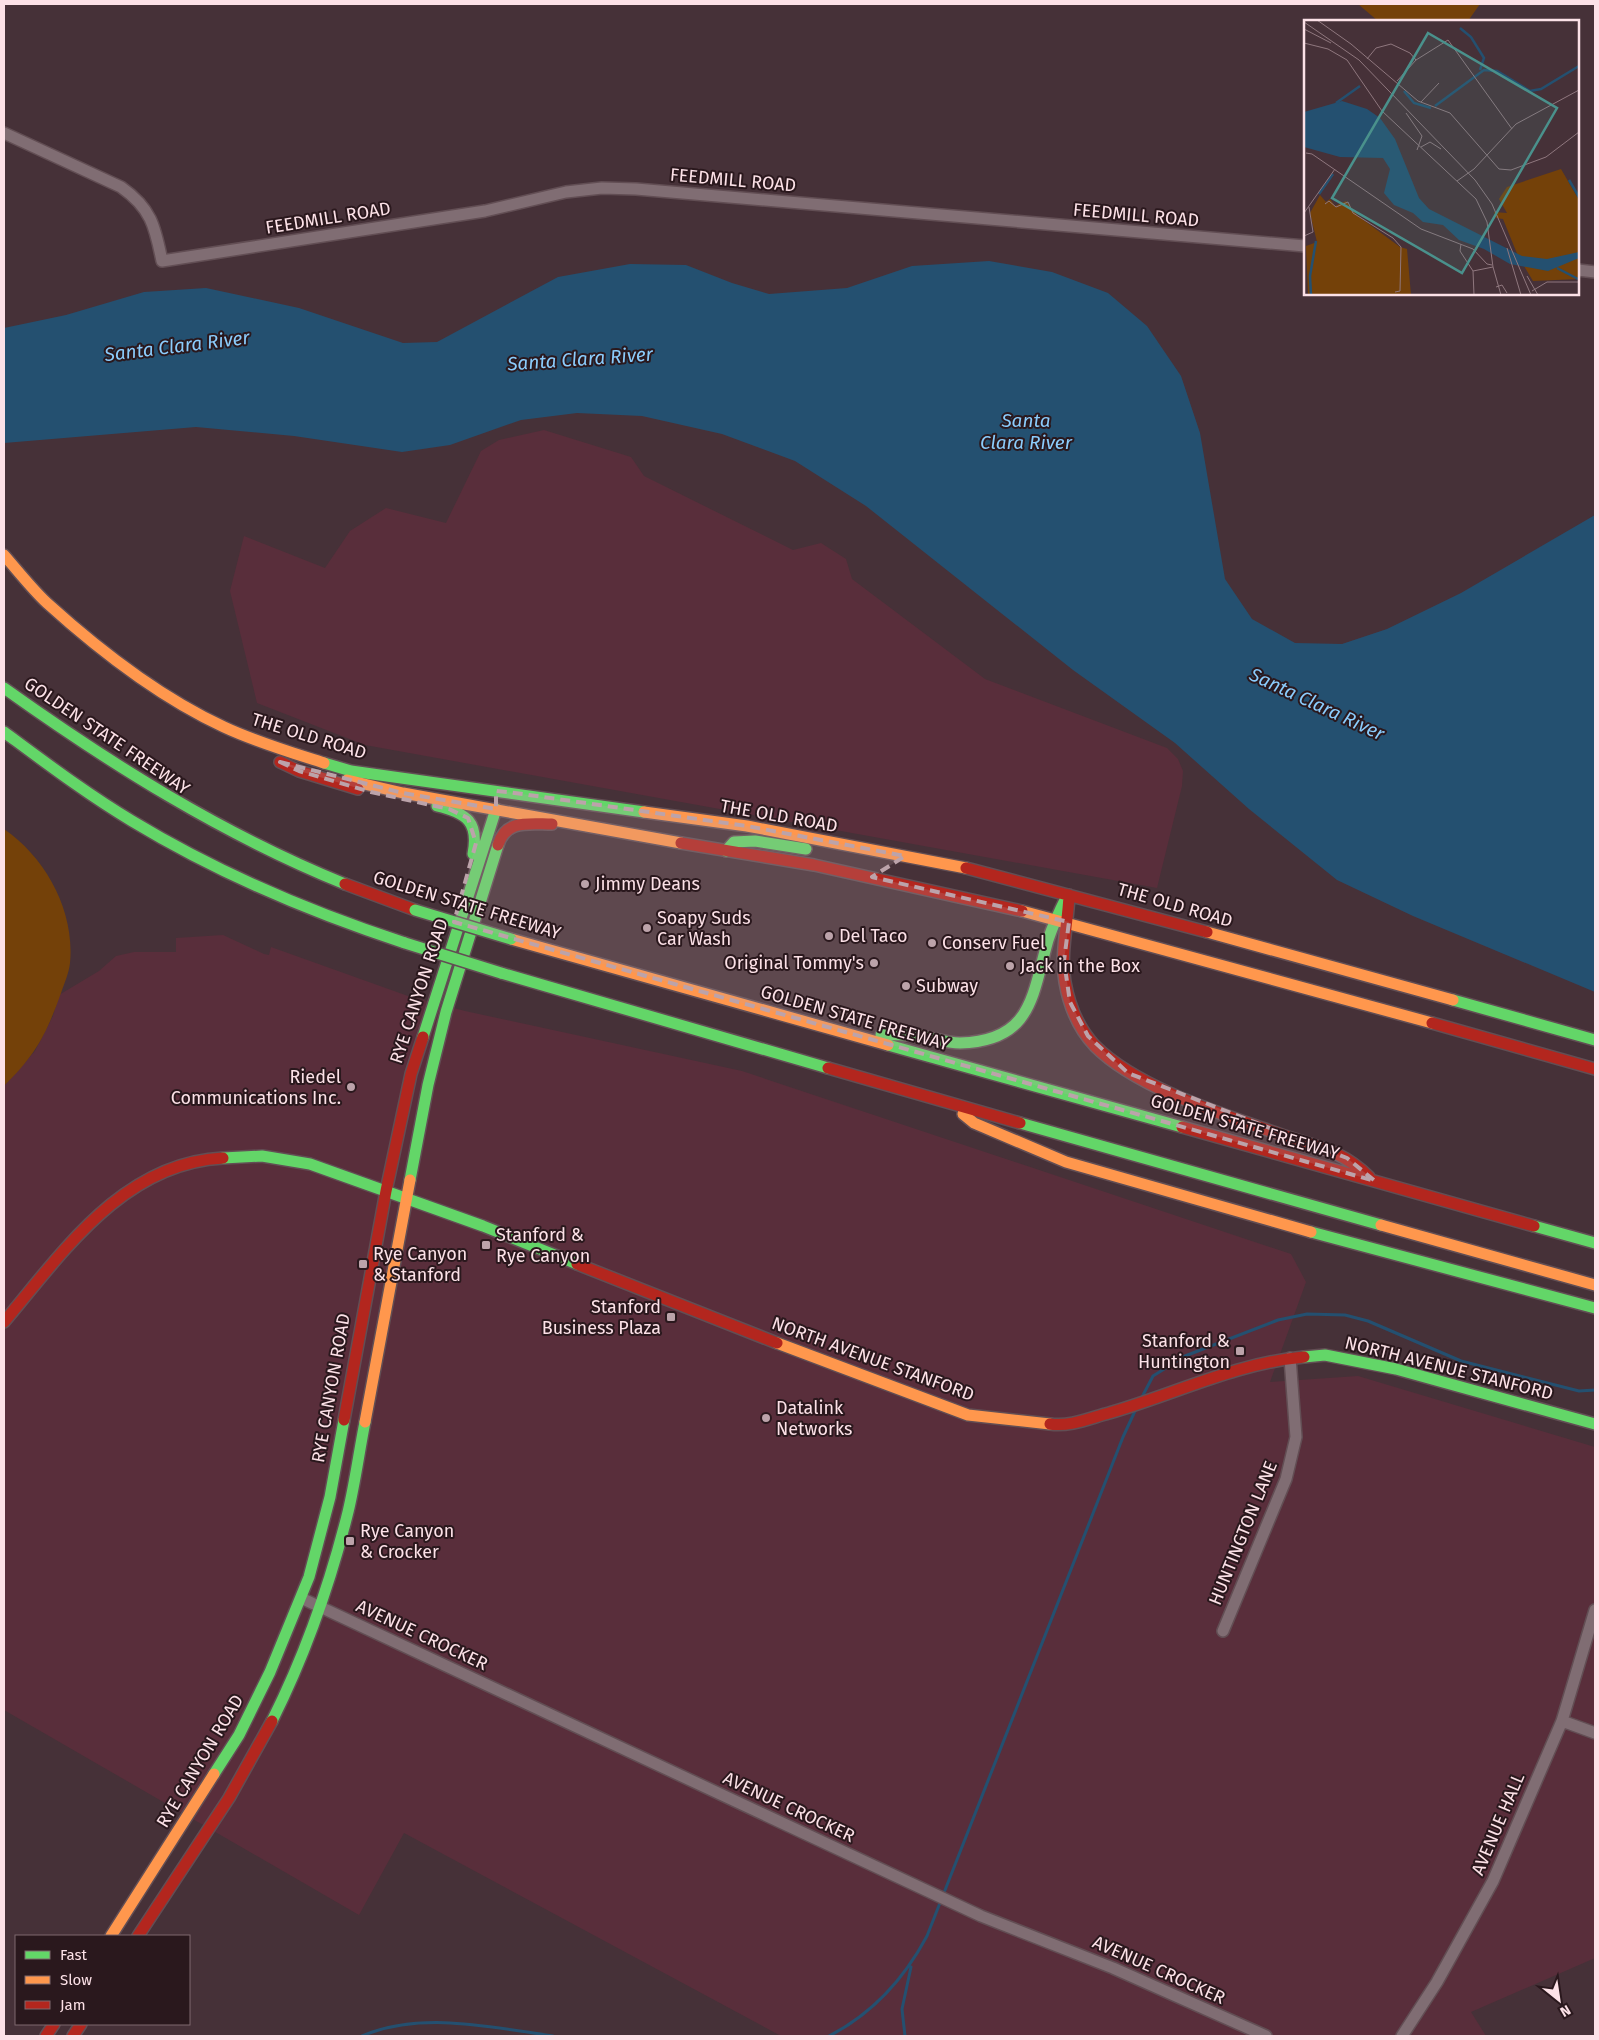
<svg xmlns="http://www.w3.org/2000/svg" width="1599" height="2040" font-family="'Fira Sans',sans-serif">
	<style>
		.built { fill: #592e3b }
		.green { fill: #744109 }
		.water { fill: #245070 }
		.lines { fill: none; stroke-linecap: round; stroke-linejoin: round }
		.stream { stroke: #245070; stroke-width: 3 }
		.street-casing { stroke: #624e54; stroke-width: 14 }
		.fast-casing { stroke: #624e54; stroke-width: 14 }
		.slow-casing { stroke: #624e54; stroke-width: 14 }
		.jam-casing { stroke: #624e54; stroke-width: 14 }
		.street { stroke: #806d73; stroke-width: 11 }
		.fast { stroke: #63d668; stroke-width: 11 }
		.slow { stroke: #ff974d; stroke-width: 11 }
		.jam { stroke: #b3261e; stroke-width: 11 }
		.fast-bridge-casing { stroke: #624e54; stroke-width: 14; stroke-linecap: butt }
		.fast-bridge { stroke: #63d668; stroke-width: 11 }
		.marked { fill: #bca3aa; fill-opacity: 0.2; stroke: #bca3aa; stroke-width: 4; stroke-dasharray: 10 6; stroke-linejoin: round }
		.poi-dot { fill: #bca3aa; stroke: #2a181d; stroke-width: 2 }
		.labels { text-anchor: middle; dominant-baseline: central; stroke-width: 4; stroke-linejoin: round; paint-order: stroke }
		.street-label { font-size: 18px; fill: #fce1e7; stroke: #2a181d }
		.poi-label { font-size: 18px; fill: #fce1e7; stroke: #2a181d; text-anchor: start }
		.water-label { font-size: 19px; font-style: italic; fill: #8bccfc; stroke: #2a181d }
		.inset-river { fill: none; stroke: #245070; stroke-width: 2.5 }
		.inset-road { fill: none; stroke: #8f777e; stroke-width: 1 }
		.view { fill: #4a918c; fill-opacity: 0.15; stroke: #4a918c; stroke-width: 2.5 }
		.inset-edge { fill: none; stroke: #fce1e7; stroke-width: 2.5 }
	</style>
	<rect width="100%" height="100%" fill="#463138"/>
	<path class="built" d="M544,430L631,457L644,476L793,550L821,543L846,559L852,579L985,679L1167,748L1178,759L1183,771L1182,786L1157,888L365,745L257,703L230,591L244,536L325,568L350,531L386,508L446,523L481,451L499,440Z
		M223,935L264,954L269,955L271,947L408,996L465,1011L742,1071L1291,1254L1306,1282L1270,1382L1358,1376L1595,1447V1958L1471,2012L1486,2036H781L404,1833L359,1915L4,1710V1086L35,1051L53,1016L59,995L99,971L116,956L134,952H176V938Z"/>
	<path class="green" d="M1358,4H1480L1468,21H1378Z
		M4,829C46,858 75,911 70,963C69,973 64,984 61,993C46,1035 36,1054 4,1086Z"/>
	<path class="water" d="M989,261L1052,272L1108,293L1147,326L1181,376L1200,433L1225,579L1252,619L1295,643L1342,644L1387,629L1461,593L1595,515V992L1413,916L1337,880L1249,809L1175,743L1073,670L866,506L795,461L722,434L642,416L577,413L521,420L450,445L402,452L294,436L196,427L4,443V328L66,315L144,292L206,288L299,308L403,343L437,342L558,277L630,264L686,265L732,283L769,294L847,288L912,266Z"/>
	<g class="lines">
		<path class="stream" d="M1142,1397L1153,1376L1185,1356L1278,1320L1307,1314L1345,1315L1368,1321L1461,1361L1579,1391L1595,1390
			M362,2036C421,2011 491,2027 553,2036
			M829,2036C872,2014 904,1979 927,1936L1123,1437L1135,1411
			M905,2036L902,2009L911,1967"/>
		<defs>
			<path id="street" d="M4,133L121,187C151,208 155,226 162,261L485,211L566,192L602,188L636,189L1305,246
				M1578,270L1595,272
				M301,1598L981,1916L1113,1968L1266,2036
				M1223,1631L1286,1479L1296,1437L1290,1358
				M1562,1721L1595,1733
				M1402,2036L1437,1982L1493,1881L1562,1721L1595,1610"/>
			<path id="fast" d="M4,688C112,765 222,834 345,884
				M4,732C46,763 87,794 132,821C218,873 310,912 405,943
				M324,763L351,771L644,812
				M437,806C467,813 479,822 473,854
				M726,851L734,842L755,841L806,849
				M501,973L828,1068
				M1453,1000L1595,1040
				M881,1035C894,1035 906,1034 919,1036C933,1038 946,1043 960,1043C1032,1041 1032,996 1048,940C1053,925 1059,912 1066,898
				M423,1037L496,809
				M888,1045L1182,1127
				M1020,1123L1381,1225
				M223,1158L262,1156L310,1164L483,1226L577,1264
				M410,1180L428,1085L446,1012L498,845
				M1534,1226L1595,1243
				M1311,1232L1595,1308
				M1304,1357L1325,1355L1396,1369L1595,1424
				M272,1721C305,1655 330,1584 348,1512C355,1483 359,1452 365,1422
				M214,1774L239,1735L270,1672L309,1577L330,1497L344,1420"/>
			<path id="slow" d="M4,555C18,571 32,589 47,603C100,651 159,697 224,727C256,742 290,752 324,763
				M347,780L403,793L681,843
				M644,812L747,826L966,868
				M1022,911L1432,1023
				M1207,932L1453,1000
				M511,939L888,1045
				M963,1114L974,1123L1066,1162L1311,1232
				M1381,1225L1595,1285
				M777,1343L968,1415L1050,1424
				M365,1422L410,1180
				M111,1936L214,1774"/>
			<path id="jam" d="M280,762L299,771L358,789
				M681,843L814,865L1022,911
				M498,845C506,819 529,824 552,824
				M966,868L1207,932
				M345,884L415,910
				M1069,895C1068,923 1060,954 1065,982C1069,1005 1079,1029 1095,1046C1138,1089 1225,1115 1282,1135C1317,1147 1342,1150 1369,1177
				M1432,1023L1595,1069
				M828,1068L1020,1123
				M1182,1127L1534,1226
				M577,1264L777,1343
				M4,1322C63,1252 123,1163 223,1158
				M344,1420L386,1191L411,1074L423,1037
				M1050,1424C1070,1427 1090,1418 1109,1413C1175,1394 1236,1363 1304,1357
				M138,1936L229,1798L272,1721
				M46,2036L54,2024
				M73,2036L81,2024"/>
		</defs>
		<use href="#street" class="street-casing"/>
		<use href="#fast" class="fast-casing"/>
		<use href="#slow" class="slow-casing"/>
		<use href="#jam" class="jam-casing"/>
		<use href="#street" class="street"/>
		<use href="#fast" class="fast"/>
		<use href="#slow" class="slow"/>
		<use href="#jam" class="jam"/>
		<defs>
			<path id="fast-bridge" d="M415,910L511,939
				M405,943L501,973"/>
		</defs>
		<use href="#fast-bridge" class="fast-bridge-casing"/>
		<use href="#fast-bridge" class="fast-bridge"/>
	</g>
	<path class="marked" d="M280,762L403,793L496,809V791L508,792L747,826L905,856L872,877L1069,922L1064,961L1070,1002L1088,1036L1128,1073L1347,1158L1375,1181L454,922L476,843L468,818L449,809L371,792L299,771Z"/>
	<g class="poi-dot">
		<circle cx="585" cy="884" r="5"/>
		<circle cx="647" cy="928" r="5"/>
		<circle cx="829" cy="936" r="5"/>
		<circle cx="932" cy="943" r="5"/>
		<circle cx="874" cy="963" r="5"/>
		<circle cx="1010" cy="966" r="5"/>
		<circle cx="906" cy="986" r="5"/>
		<circle cx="351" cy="1087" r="5"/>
		<rect x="481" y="1240" width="10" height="10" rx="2.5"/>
		<rect x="358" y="1259" width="10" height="10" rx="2.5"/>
		<rect x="666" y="1312" width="10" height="10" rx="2.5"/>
		<rect x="1235" y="1346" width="10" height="10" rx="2.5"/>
		<circle cx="766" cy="1418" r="5"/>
		<rect x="345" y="1536" width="10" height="10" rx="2.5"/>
	</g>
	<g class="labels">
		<g class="street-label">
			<text transform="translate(733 180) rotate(5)">FEEDMILL ROAD</text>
			<text transform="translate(1136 215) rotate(5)">FEEDMILL ROAD</text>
			<text transform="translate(328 218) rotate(-9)">FEEDMILL ROAD</text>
			<text transform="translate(107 736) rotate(34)">GOLDEN STATE FREEWAY</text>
			<text transform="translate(309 736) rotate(17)">THE OLD ROAD</text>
			<text transform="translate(779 816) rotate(10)">THE OLD ROAD</text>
			<text transform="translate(467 905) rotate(17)">GOLDEN STATE FREEWAY</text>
			<text transform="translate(1175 905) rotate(16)">THE OLD ROAD</text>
			<text transform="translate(419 991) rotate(-72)">RYE CANYON ROAD</text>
			<text transform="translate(855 1018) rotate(16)">GOLDEN STATE FREEWAY</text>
			<text transform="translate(1245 1127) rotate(16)">GOLDEN STATE FREEWAY</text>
			<text transform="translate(873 1359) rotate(20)">NORTH AVENUE STANFORD</text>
			<text transform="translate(1449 1368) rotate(14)">NORTH AVENUE STANFORD</text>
			<text transform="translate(331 1388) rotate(-80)">RYE CANYON ROAD</text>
			<text transform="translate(1243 1533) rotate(-68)">HUNTINGTON LANE</text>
			<text transform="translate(422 1635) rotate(25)">AVENUE CROCKER</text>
			<text transform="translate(200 1761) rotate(-59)">RYE CANYON ROAD</text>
			<text transform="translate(789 1807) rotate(25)">AVENUE CROCKER</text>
			<text transform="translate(1498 1824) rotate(-67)">AVENUE HALL</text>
			<text transform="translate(1159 1970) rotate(24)">AVENUE CROCKER</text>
		</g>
		<g class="poi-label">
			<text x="595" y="884">Jimmy Deans</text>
			<text x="657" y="918">Soapy Suds<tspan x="657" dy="21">Car Wash</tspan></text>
			<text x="839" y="936">Del Taco</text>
			<text x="942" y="943">Conserv Fuel</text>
			<text x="864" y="963" text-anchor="end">Original Tommy's</text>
			<text x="1020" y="966">Jack in the Box</text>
			<text x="916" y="986">Subway</text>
			<text x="341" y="1077" text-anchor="end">Riedel<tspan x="341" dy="21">Communications Inc.</tspan></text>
			<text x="496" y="1235">Stanford &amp;<tspan x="496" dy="21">Rye Canyon</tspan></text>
			<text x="373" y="1254">Rye Canyon<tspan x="373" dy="21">&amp; Stanford</tspan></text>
			<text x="661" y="1307" text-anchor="end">Stanford<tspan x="661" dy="21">Business Plaza</tspan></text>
			<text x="1230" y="1341" text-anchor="end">Stanford &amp;<tspan x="1230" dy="21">Huntington</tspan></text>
			<text x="776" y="1408">Datalink<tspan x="776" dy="21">Networks</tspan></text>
			<text x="360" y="1531">Rye Canyon<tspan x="360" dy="21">&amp; Crocker</tspan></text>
		</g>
		<g class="water-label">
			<text transform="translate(177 346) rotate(-7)">Santa Clara River</text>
			<text transform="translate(580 359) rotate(-4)">Santa Clara River</text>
			<text x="1026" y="420">Santa<tspan x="1026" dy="22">Clara River</tspan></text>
			<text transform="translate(1317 704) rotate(25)">Santa Clara River</text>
		</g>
	</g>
	<g transform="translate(1304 20)">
		<rect width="275" height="275" fill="#463138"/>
		<path d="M257,149L275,180V259L229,261L214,236L199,199L192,198L190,192L203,193L195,179L203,167ZM16,175L22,182L26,179L31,186L42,181L54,196L96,227L103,229L107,275H4L2,226L13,222L6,193Z" fill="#744109"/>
		<path d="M38,81L63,89L76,98L91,119L115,178L125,189L218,236L243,239L275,232V238L244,251L206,244L180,229L155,220L139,205L119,202L109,193L90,185L80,173L86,149L79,138L36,137L0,127V92Z" fill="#245070"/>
		<path class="inset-river" d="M156,8L167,17L180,38L176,50M100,71L110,83L127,88M32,83L56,66M131,86L180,50L193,51L226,71L237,69L275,46M265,160L275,177M15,174L29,154M253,248L274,259M7,275L6,256L12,221"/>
		<path class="inset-road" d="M13,0L47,24L114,81L146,93L195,149L207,150L242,137L275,112M0,2L55,40L171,160L188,184L227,275M0,9L27,23M0,23L24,29L43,40L78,91L172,179L183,202L189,247L197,275M63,39L72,28L87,24L106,33L112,40M93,61L112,40L144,20L208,109M117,82L135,63M102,93L118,116L113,130M117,127L126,122L137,129M2,133L8,134L117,209L169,229L183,244L188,245M153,161L170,149L212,104L275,70M21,184L25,181L32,187L44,182L49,193L89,218L97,227L96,271L91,272M0,193L31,149M0,216L9,212L5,187M157,224L156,231L169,251L170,275M203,228L217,275M169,251L189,247M223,256L234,275M192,267L198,265L203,273M228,271L243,262H275"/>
		<path class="view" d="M124,13L253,88L158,253L28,178Z"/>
		<rect width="275" height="275" class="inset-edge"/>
	</g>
	<rect width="1599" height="2040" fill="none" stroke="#fce1e7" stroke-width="10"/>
	<rect x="15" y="1935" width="175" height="90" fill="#2a181d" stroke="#7e686e"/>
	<rect x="25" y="1951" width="25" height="8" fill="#63d668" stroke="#7e686e"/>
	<text x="60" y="1960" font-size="15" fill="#fce1e7">Fast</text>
	<rect x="25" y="1976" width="25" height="8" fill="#ff974d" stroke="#7e686e"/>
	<text x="60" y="1985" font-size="15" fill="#fce1e7">Slow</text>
	<rect x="25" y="2001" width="25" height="8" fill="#b3261e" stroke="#7e686e"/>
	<text x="60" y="2010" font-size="15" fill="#fce1e7">Jam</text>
	<g transform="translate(1559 2000) rotate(150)" stroke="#2a181d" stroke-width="4" paint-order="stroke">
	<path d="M0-4L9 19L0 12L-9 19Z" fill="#fce1e7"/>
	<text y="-8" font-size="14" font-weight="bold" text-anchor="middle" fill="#fce1e7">N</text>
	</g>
</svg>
